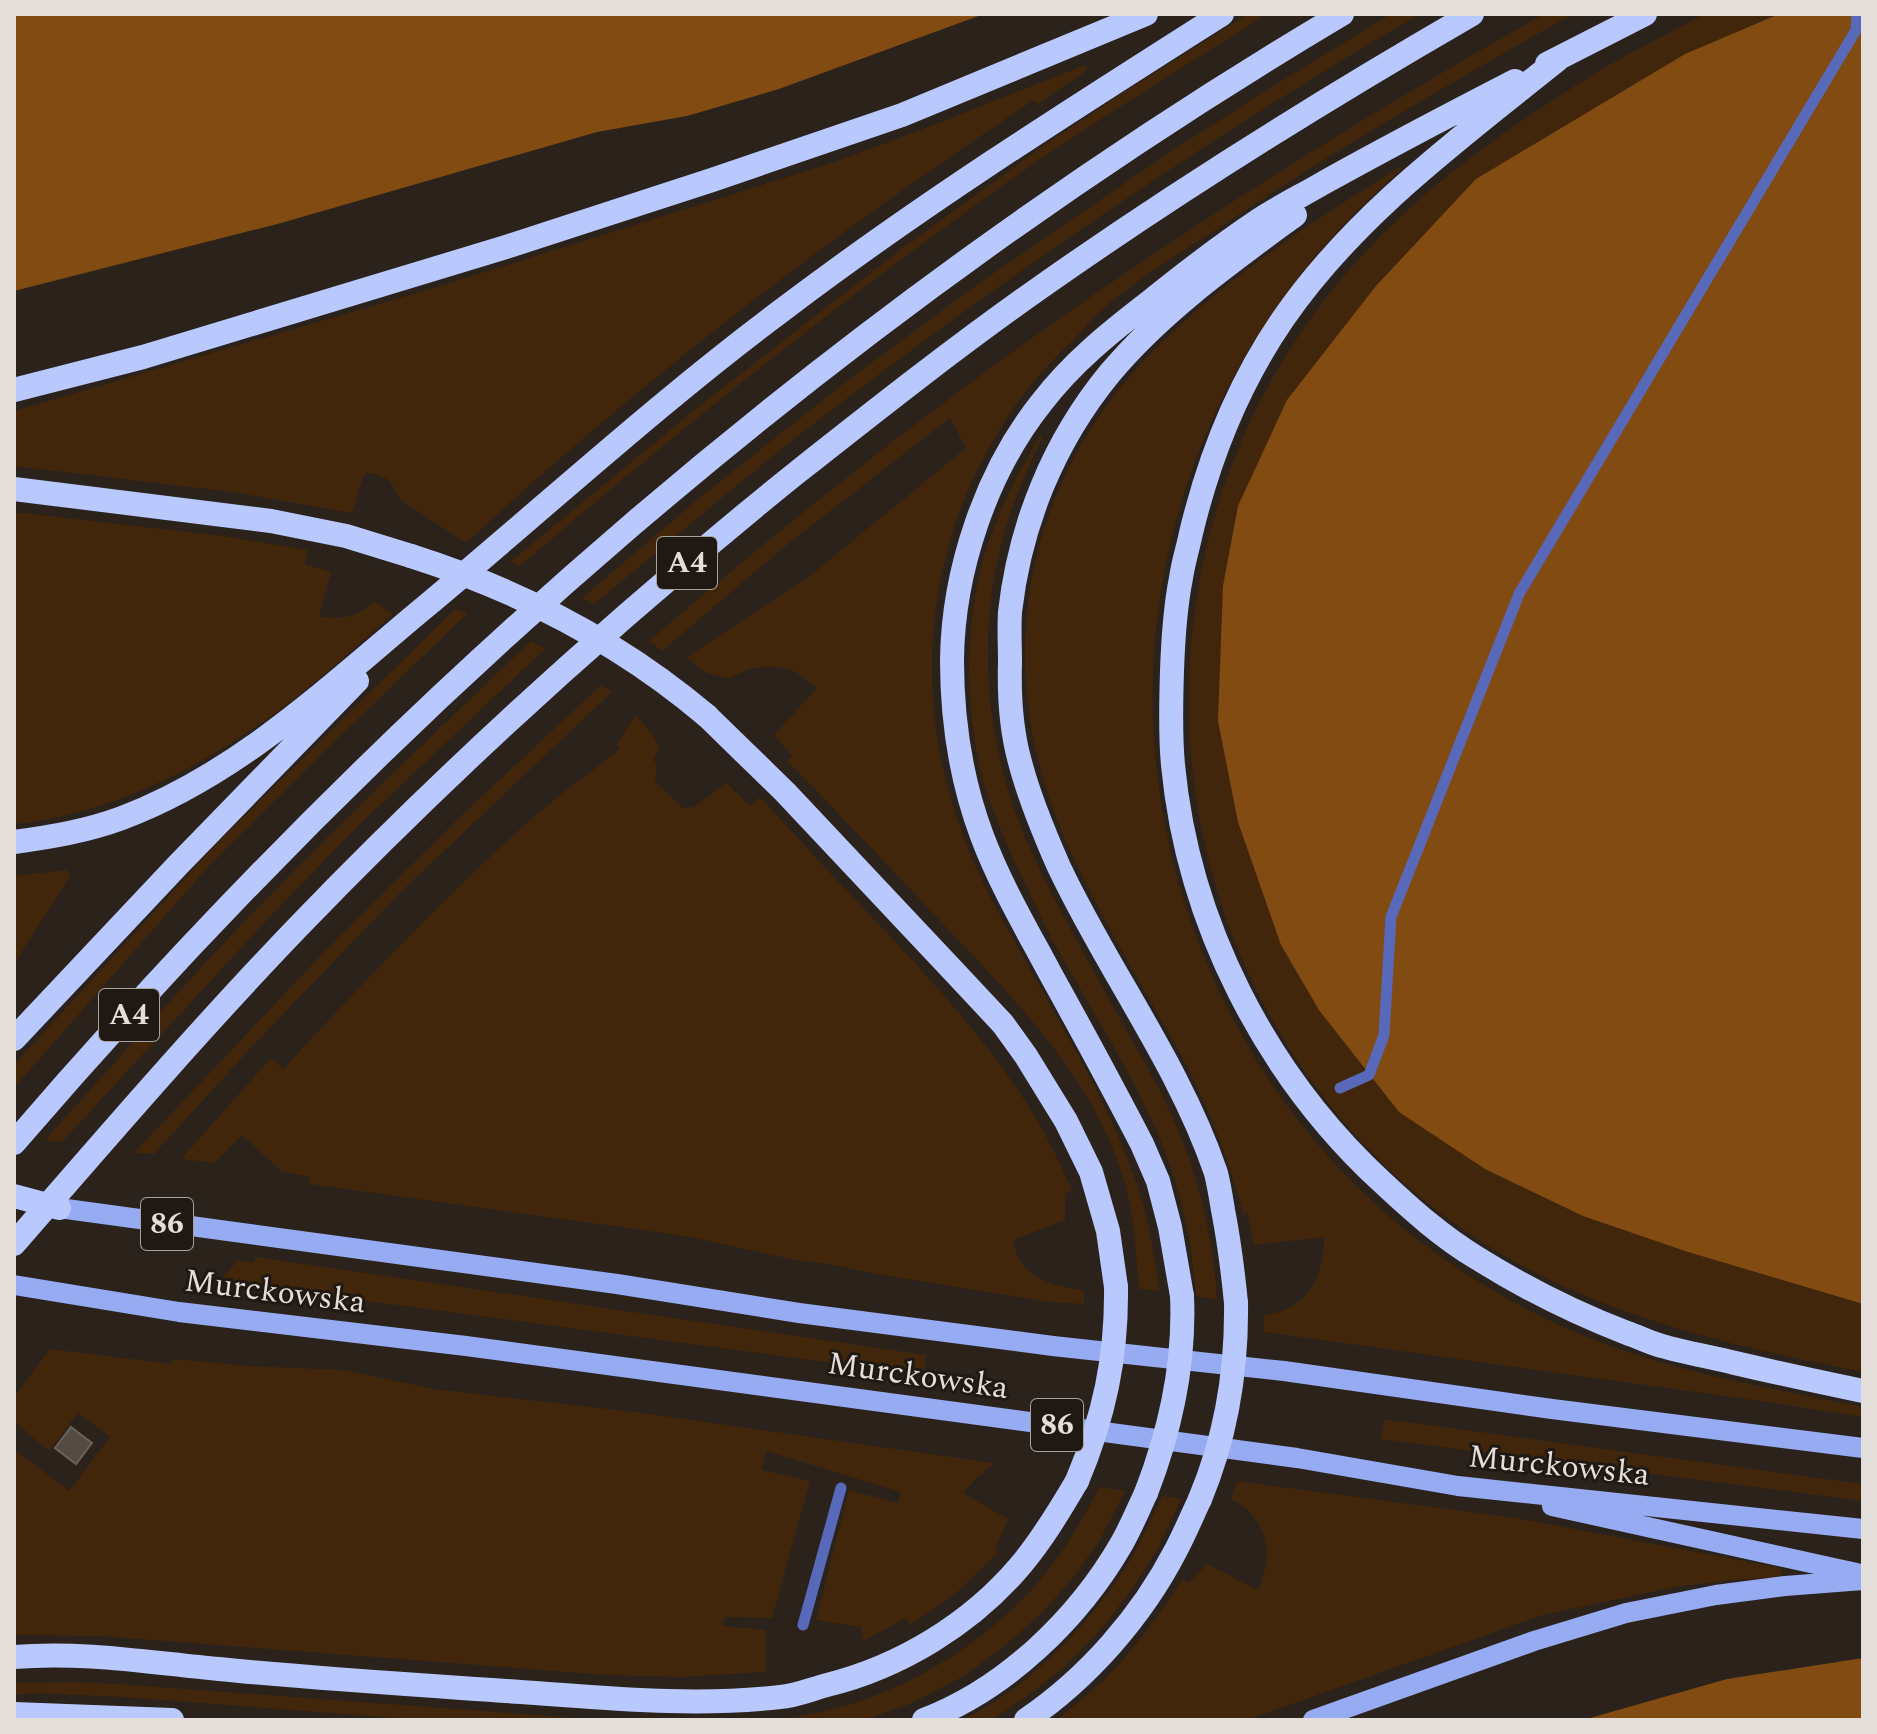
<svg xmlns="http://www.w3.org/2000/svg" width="1877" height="1734" font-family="Spectral,serif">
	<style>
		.green { fill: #42260c }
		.forest { fill: #824b12 }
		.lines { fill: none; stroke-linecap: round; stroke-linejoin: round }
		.stream { stroke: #5769b8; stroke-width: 11 }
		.building { fill: #544b44; stroke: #6a615a; stroke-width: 2 }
		.primary { stroke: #97abf3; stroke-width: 20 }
		.highway { stroke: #b9c8fd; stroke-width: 24 }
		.highway-bridge { stroke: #b9c8fd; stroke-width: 24 }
		.labels { text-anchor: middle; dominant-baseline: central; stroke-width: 6; stroke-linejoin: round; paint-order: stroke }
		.shield { fill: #201812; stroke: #a8a39d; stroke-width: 2 }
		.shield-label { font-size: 30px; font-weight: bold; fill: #e3ded9 }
		.street-label { font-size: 32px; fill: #e3ded9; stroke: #201812 }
	</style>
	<rect width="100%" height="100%" fill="#2a221b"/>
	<path class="green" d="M1248,14H1267C1185,66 1102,117 1022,172C848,295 682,427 520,566L510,562L703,403L904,247L1046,144L1124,92Z
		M1391,14H1420C1216,133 1021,266 833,409C751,471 674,539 594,604L582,598L703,495L852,377L978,284L1173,150L1270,88Z
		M1544,14H1573C1456,80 1340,147 1228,222C1182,252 1134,280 1094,317C1088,323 1083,330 1078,335C1056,357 1035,378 1017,403C927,530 908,687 962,833C976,872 996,909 1016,944C1058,1021 1106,1096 1135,1179C1148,1215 1154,1253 1159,1291L1139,1289C1136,1255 1134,1212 1124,1180C1093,1077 1015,1000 943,924C892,869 840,815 787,761L792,756L774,735L817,688C809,682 800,673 791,670C770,663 746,668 729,679L704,672L687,657L806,579L966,448L950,418L789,543L662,651L649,641C779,529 913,422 1053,323C1211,212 1375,109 1544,14Z
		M1705,14H1779L1685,54L1476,179L1688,1252L1863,1304V1372C1723,1344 1587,1314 1467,1232C1158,1021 1098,586 1329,294C1404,199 1506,127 1609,65C1640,47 1673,31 1705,14Z
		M1085,65L1087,69L1083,73L1038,104L1034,100C833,233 643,379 466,543L402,501L389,480L372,473H366L363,477L352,513L232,492L14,466V411L427,290L737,193L832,163L931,126Z
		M1400,167L1401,170C1161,376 1085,698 1217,987C1263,1087 1336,1179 1425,1245C1489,1293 1561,1331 1637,1355C1711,1379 1787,1391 1863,1407V1417L1760,1401L1264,1332V1315C1308,1310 1324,1277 1324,1237L1254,1245L1248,1214L1243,1213C1231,1170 1217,1129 1198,1089C1186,1062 1171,1037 1156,1011C1126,958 1096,906 1070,850C987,671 1019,481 1162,342C1233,273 1316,219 1400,167Z
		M1040,435L1042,436V438C1028,467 1015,496 1006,527C976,627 984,739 1024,835C1049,892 1080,947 1110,1001C1127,1031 1144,1061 1160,1091C1193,1155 1213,1228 1217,1300L1196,1296C1193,1255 1186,1216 1174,1177C1148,1096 1099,1024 1058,950C1048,933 1040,914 1031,896C1012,856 992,815 981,772C965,704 965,624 984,556C997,513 1018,474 1040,435Z
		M14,512L223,536L308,550L305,564L331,572L319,616C339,621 361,616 374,601L393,614C358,645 323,677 286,705C208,764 112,815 14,824Z
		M455,609L468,613L331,745L208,867L14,1088V1065L217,843Z
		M531,641L545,649L359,825L277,909L62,1142L45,1140C125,1052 203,962 287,878C367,797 449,719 531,641Z
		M601,685L612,692L403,890L259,1039L154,1154L134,1153L324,952L464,813Z
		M636,715L651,733L660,747L653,760L657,764L655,782L683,808L694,807L726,783L750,806L760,797C797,837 834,878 872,917C950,1000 1029,1084 1072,1191L1065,1194V1220L1013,1240C1021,1280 1049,1284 1084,1291V1304L1051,1302L876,1274L828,1264L790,1259L695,1238L649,1231L309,1184V1177L281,1171L242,1135L214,1163L181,1159L271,1058L283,1069C362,984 442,899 529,821C557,796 590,773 620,749L616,745Z
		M68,870L70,876L14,964V876Z
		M256,1257L926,1355L923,1375L344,1298L291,1293L220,1281L238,1260L253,1263Z
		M50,1349L172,1364L173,1359L249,1366L344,1370L434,1389L642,1413L994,1463L977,1478L963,1493L1008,1519L995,1549L999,1552L957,1592L910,1625L906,1618L863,1641L861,1627L816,1620L849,1490L898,1503L901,1492L766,1451L762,1470L810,1481L772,1618L724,1617L723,1626L766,1630V1672L682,1677L606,1675L101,1636L14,1635V1452L16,1451L69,1491L110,1437L78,1413L49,1451L14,1421V1397Z
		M1384,1419L1863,1484V1501L1381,1439Z
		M1237,1481L1516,1518L1776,1567L1781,1569L1782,1573L1777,1578L1732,1580L1675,1587L1543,1615L1247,1720H1057C1080,1701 1103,1682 1123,1660C1145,1635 1164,1607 1183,1579L1189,1583L1207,1564L1258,1590C1268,1566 1272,1542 1256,1520C1249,1511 1242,1503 1231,1500Z
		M1100,1487L1125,1491L1101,1538L1076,1574L1043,1612L998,1651L962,1677L910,1704L864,1720H774C873,1709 965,1662 1032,1589C1060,1559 1080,1523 1100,1487Z
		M1162,1496L1181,1499L1158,1548L1132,1589L1101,1629L1065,1666L1034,1691L992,1720H962C1030,1687 1089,1625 1129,1562C1142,1541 1151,1518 1162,1496Z
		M75,1682L119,1684L603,1720H421L123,1697L34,1693L14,1695V1683Z"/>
	<path class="forest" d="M14,14H984L779,89L687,116L597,132L281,223L14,291Z
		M1779,14H1863V1304L1688,1252L1583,1216L1485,1169L1399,1112L1319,1010L1281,945L1238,822L1218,721L1223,586L1238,506L1287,400L1376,286L1476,179L1685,54Z
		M1863,1658V1720H1583L1727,1679Z"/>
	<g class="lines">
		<path class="stream" d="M1340,1088L1369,1075L1384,1035L1391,917L1519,594L1856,30L1857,14
			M803,1625L841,1488"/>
	</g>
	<path class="building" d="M71,1427L92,1443L76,1464L55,1448Z"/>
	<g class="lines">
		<path class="primary" d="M59,1208L617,1284L799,1313L1053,1346L1284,1371L1552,1409L1863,1448
			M14,1285L179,1312L466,1346L1297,1458L1458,1486L1863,1529
			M1552,1506L1861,1574
			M1313,1720L1534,1641L1626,1613L1716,1595L1785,1586L1863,1580"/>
		<path class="highway" d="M1561,57C1463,136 1355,214 1283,319C1239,383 1209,458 1191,533C1188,548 1183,563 1181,578C1175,608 1173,641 1172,671C1171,702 1170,734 1173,765C1188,923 1266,1075 1382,1182C1412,1210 1442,1237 1477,1258C1525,1288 1575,1313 1627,1333C1639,1337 1650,1343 1662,1346C1686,1353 1711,1357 1735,1363C1778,1373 1820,1382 1863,1391
			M1547,64L1645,14
			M14,390L143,357L506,247L712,180L902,115L1146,14
			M14,489L271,521L346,536L411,556
			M707,716L785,792L960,978L1003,1024L1026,1056L1066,1121L1091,1172L1108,1231L1116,1287
			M14,842C51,837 87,831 122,818C239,774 331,685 425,607C545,507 660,401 785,308C925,202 1074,108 1222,14
			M14,1039L177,866L357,681
			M14,1143C394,701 840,312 1342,14
			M14,1244C107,1137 199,1030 297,928C453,766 620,615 795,474C876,410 957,346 1041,287C1180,189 1325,99 1472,14
			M1182,1296L1170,1227L1158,1181L1142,1144C1112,1086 1081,1029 1050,973C1026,928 1000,884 982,836C961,780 952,720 952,660C953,571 986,472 1042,402C1072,363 1109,333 1148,303C1184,274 1220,246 1259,220C1280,206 1303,195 1325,182C1388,147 1451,114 1515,81
			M1236,1303C1233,1272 1229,1241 1223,1210C1221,1198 1219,1185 1216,1173C1179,1064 1108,971 1059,867C1044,833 1029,797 1020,762C1011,730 1009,695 1010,662C1010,646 1009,629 1010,612C1020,524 1054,441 1110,373C1162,311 1231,262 1295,215
			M14,1657C82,1651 152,1663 219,1669C319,1679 420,1685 521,1692C607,1698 694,1707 780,1697C796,1696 812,1689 827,1685C900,1667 971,1624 1020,1566C1042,1540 1060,1510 1077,1481
			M14,1714L172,1720
			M924,1720C1006,1689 1079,1618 1122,1543C1131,1527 1138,1510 1146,1493
			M1026,1720C1088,1678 1142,1616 1176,1550C1185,1533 1192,1516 1200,1499"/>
		<path class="highway-bridge" d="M411,556C518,590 621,643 707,716
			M14,1196L59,1208
			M1077,1481C1104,1417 1117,1357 1116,1287
			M1146,1493C1170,1431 1185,1363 1182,1296
			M1200,1499C1226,1437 1237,1370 1236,1303"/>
	</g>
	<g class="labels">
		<g class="shield">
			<rect x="657" y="537" width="60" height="52" rx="6"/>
			<rect x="99" y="989" width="60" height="52" rx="6"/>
			<rect x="141" y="1198" width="52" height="52" rx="6"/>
			<rect x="1031" y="1399" width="52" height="52" rx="6"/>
		</g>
		<g class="shield-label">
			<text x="687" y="563">A4</text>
			<text x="129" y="1015">A4</text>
			<text x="167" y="1224">86</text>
			<text x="1057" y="1425">86</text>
		</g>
		<g class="street-label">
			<text transform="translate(275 1292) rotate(7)">Murckowska</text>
			<text transform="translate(918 1376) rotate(8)">Murckowska</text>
			<text transform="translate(1559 1466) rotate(6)">Murckowska</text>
		</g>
	</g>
	<rect width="1877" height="1734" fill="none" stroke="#e3ded9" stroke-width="32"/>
</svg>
